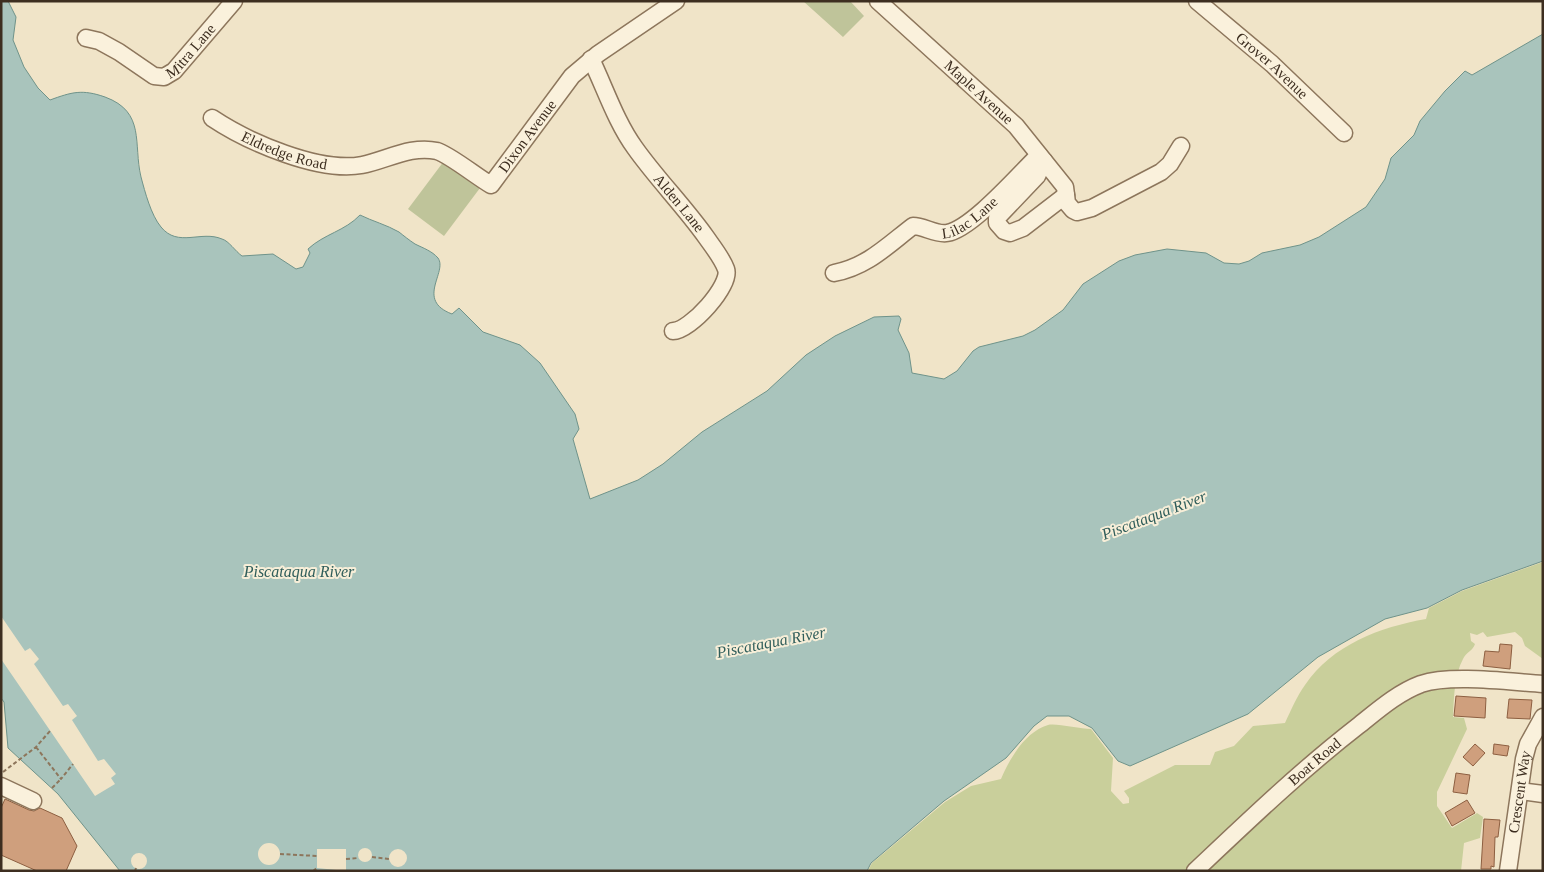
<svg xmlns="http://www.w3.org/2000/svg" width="1544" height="872" font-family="'Times New Roman',serif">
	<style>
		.green { fill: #c9cf9b }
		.cemetery { fill: #bfc49a }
		.water { fill: #a9c4bc; stroke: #6f938a }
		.pier { fill: #f0e4c8 }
		.building { fill: #cf9f7d; stroke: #8d5f41 }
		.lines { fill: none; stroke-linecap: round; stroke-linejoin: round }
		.minor-casing { stroke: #8d765c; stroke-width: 19 }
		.path { stroke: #8d765c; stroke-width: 2; stroke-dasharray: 4 2.5; stroke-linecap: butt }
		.minor { stroke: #faf1dc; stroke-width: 16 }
		.labels { text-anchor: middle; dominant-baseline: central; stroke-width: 4; stroke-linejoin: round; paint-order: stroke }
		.street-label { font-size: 15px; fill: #3d2e20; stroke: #f7eed8 }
		.water-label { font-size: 16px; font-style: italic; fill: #2f5d5a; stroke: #f7eed8 }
	</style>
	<rect width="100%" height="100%" fill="#f0e4c8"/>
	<path class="green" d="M1543,562V659L1525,646L1522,638L1515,632L1487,637L1483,632L1477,635L1470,633L1471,641L1475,644C1473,651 1466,652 1463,659C1454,676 1454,698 1453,717L1464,718L1467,729L1437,792V806L1452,828L1477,813L1483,817L1480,838L1464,843L1461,871H868L872,863L945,802L971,786L1001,779C1010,758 1025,732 1048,725C1056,723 1080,729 1091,729L1113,758L1111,791L1123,804L1129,803V798L1124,791L1175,765H1210L1215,752L1234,746L1253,726L1285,723C1291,710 1297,696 1305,685C1332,645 1380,627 1426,619L1429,608L1462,591Z"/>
	<path class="cemetery" d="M803,1H850L864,16L843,37Z
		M444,161L480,188L444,236L408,209Z"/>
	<path class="water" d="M1,1H8L16,17L13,40L24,67L38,88L50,100C72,92 82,89 105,97C146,112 133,144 141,177C145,192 151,215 161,227C178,248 201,230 222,239C229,241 235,251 242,256L273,254L296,269L303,267L310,253L308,249C324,234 345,231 360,215C372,221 387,225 399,232C404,236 409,240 415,244C423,248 432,251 438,258C448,272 415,300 452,314L459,308L483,332L520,345L540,363L575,414L579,429L573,439L590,499L638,480L663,464L702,432L767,391L806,355L835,336L874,317L899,316L901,319L898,330L909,353L912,373L944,379L957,371L973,351L979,347L1023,336L1035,330L1063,310L1083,284L1119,261L1135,255L1167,249L1206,253L1224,263L1239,264L1249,261L1262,253L1300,245L1319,237L1366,207L1385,179L1391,158L1414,135L1420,121L1445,91L1465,71L1472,75L1543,34V561L1462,590L1427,608L1385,619L1318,657L1248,714L1130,766L1118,761L1092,728L1069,716H1047L1034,726L1006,758L944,801L871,863L867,871H120L58,794L8,748L4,702L1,698Z"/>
	<path class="pier" d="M1,616L25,651L30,648L39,659L34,664L63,706L68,704L77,716L72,720L98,761L104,759L116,774L111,778L115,784L95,796L1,659Z
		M258 854a11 11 0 1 1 22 0a11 11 0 1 1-22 0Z
		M358 855a7 7 0 1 1 14 0a7 7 0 1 1-14 0Z
		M389 858a9 9 0 1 1 18 0a9 9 0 1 1-18 0Z
		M317,849H346V871L317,868Z
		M131 861a8 8 0 1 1 16 0a8 8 0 1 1-16 0Z"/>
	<path class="building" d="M1500,644L1512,645L1510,669L1483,666L1485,651L1499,652Z
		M1456,696L1486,698L1485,718L1454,716Z
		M1509,699L1532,700L1530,719L1507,718Z
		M1475,744L1485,753L1473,766L1463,757Z
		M1494,744L1509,746L1507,756L1493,754Z
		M1456,773L1470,775L1467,794L1453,792Z
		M5,799L29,810L34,811L40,808L62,818L77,846L66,871H37L1,855V808Z
		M1467,800L1475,813L1452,826L1445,813Z
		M1484,819L1500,820L1498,837H1495L1494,867L1491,866V869H1481Z"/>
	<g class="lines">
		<defs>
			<g id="minor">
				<path id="s1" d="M878,1L1016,126L1065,187L1067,203L1073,210L1077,212L1092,208L1161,172L1170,164L1181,146"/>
				<path id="s2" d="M1197,1L1272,64L1344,133"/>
				<path id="s3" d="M86,38L99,41L119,52L154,76L164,77L174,71L234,1"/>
				<path id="s4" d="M591,59C605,88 616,122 635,148C657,179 684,206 706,237C713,247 722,258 726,269C732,285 690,331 673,331"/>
				<path id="s5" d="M212,118C248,142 319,173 362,165C387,160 411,145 437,151C450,155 477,177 491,185L572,76L598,54L676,1"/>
				<path d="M1044,161L1037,176L997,218V223L1004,231L1010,233L1023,228L1066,195"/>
				<path id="s6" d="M834,273C867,267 888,245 913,226C924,226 936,235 947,233C972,229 1020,173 1039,155"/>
				<path d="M1,786L33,801"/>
				<path d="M1520,791L1543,794"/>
				<path id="s7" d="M1195,871C1248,821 1300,771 1358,726C1377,711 1397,693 1421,684C1451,674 1510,682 1543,684"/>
				<path id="s8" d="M1508,871L1524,759L1528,744L1543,717"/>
			</g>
		</defs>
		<use href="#minor" class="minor-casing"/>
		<path class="path" d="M36,747L61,779L73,764
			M3,772L36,747L50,731
			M52,788L61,779
			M280,854L317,856
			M372,857L389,859
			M346,859L358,858
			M135,871L136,868
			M313,871L317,868"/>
		<use href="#minor" class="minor"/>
	</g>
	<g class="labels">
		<g class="street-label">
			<text stroke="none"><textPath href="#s3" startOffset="126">Mitra Lane</textPath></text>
			<text stroke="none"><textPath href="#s2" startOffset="99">Grover Avenue</textPath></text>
			<text stroke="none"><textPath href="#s1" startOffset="136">Maple Avenue</textPath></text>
			<text stroke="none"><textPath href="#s5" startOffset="362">Dixon Avenue</textPath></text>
			<text stroke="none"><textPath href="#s5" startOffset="80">Eldredge Road</textPath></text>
			<text stroke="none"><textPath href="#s4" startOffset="170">Alden Lane</textPath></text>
			<text stroke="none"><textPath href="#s6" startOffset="155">Lilac Lane</textPath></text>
			<text stroke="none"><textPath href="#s7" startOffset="162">Boat Road</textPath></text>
			<text stroke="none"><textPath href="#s8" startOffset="80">Crescent Way</textPath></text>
		</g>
		<g class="water-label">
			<text transform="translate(1154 515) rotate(-21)">Piscataqua River</text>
			<text x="299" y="571">Piscataqua River</text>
			<text transform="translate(771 642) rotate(-11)">Piscataqua River</text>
		</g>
	</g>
	<rect width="1544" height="872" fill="none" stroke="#3d2e20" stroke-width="5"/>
</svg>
